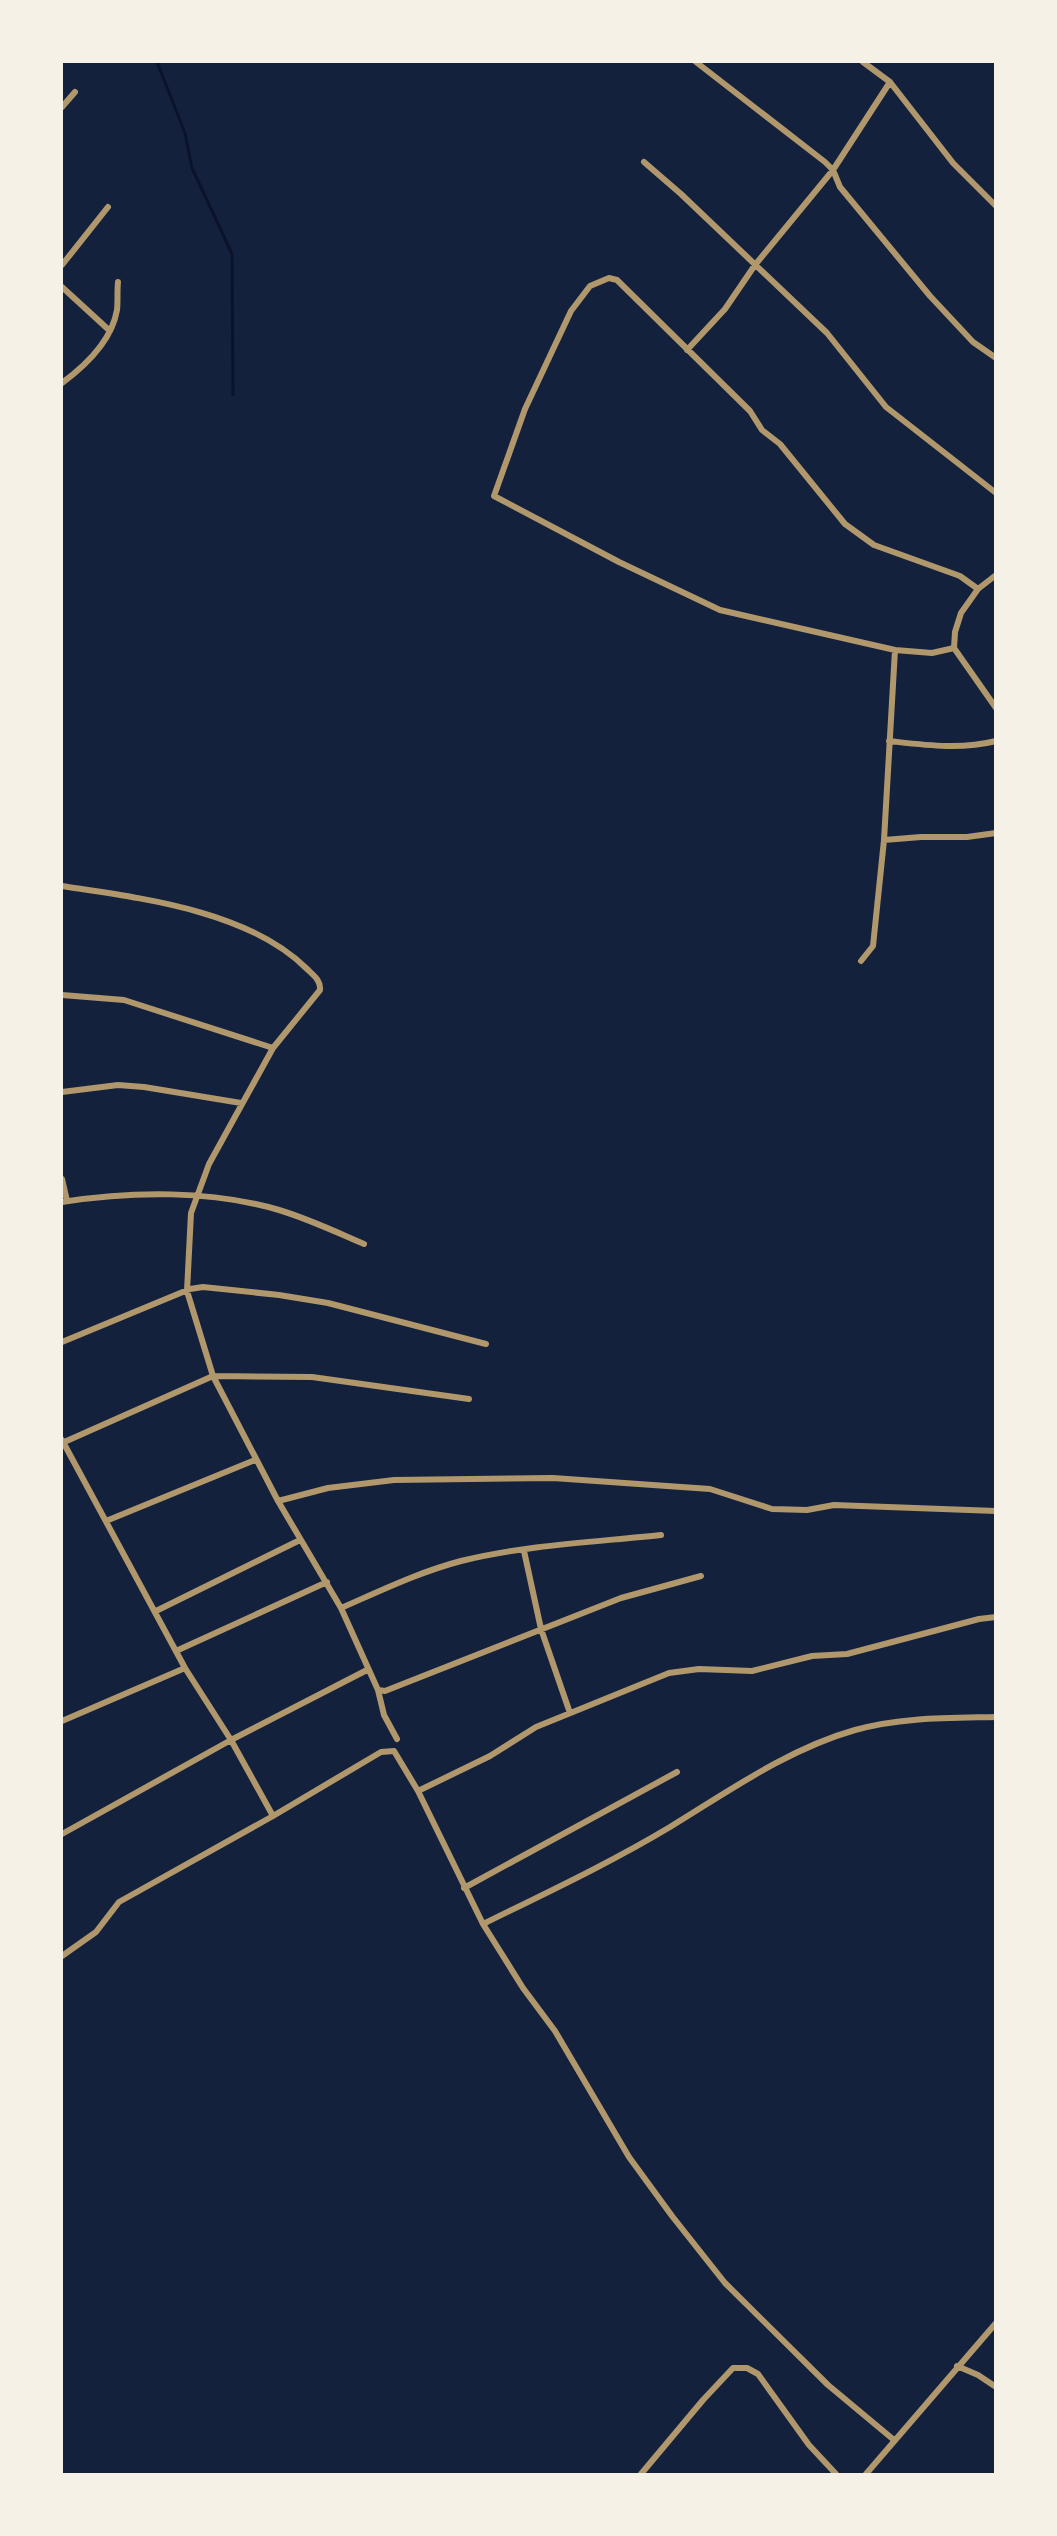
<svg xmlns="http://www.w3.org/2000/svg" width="1057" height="2536" font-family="'Nunito Sans',sans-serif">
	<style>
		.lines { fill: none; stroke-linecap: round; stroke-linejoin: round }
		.stream { stroke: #0b132b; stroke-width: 3 }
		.minor { stroke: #b1986c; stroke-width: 6 }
	</style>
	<rect width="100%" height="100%" fill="#14213d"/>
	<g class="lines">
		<path class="stream" d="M157,62L185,133L192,168L232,254L233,395"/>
		<path class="minor" d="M696,62L825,162L833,170L840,187L930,296L973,342L996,358
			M863,62L890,82L953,163L996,206
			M62,107L75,92
			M644,162L681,194L827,333L886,407L996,493
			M62,265L108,207
			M62,287L110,331
			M687,350L725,309L755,265L833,170L890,82
			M62,383C85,366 112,340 117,310C118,301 117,291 118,282
			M978,589L961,613L955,632L954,648L996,708
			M954,648L932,653L895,650L720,610L619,562L494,496L525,409L571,311L590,286L609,278L617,280L750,411L762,430L780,444L845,524L874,545L960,576L978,589L996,575
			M889,741C925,745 960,750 996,741
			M884,840L921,837H967L996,833
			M62,886C140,898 247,910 306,968C313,975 321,980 320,990L273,1048L209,1164L191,1213L187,1291L213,1376L278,1501L341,1608L378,1690L385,1691L621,1598L701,1576
			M861,961L873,946L884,840L895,650
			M62,995L124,1000L273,1048
			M62,1092L118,1085L144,1087L241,1103
			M62,1179L67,1201
			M62,1202C132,1191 211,1190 279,1210C309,1219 336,1232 364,1244
			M62,1342L190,1289L203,1287L279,1295L328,1303L486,1344
			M62,1440L185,1668L231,1740L273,1816
			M62,1443L213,1376L312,1377L469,1399
			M278,1501L328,1488L394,1480L553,1478L710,1489L772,1509L807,1510L834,1505L996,1511
			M106,1521L255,1460
			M524,1551L541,1629L570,1713
			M341,1608C380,1591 419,1572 461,1561C526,1545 595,1542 661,1535
			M156,1611L300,1540
			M176,1651L327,1582
			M378,1690L384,1715L397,1739
			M62,1721L185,1668
			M418,1791L490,1756L536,1727L669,1673L699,1669L752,1671L812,1656L847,1654L979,1619L996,1617
			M62,1834L231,1740L367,1670
			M464,1888L677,1772
			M483,1924C546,1893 610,1863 670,1827C729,1791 788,1749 855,1730C901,1717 949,1718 996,1717
			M62,1956L96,1932L119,1902L273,1816L381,1752L394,1751L418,1791L483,1924L523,1988L555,2031L629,2157L672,2216L725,2283L828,2385L894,2440
			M957,2366L978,2375L996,2387
			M641,2474L703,2400L733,2368H747L758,2374L809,2445L836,2474
			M866,2474L996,2323"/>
	</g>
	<rect width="1057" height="2536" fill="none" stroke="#f6f1e7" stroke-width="126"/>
</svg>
